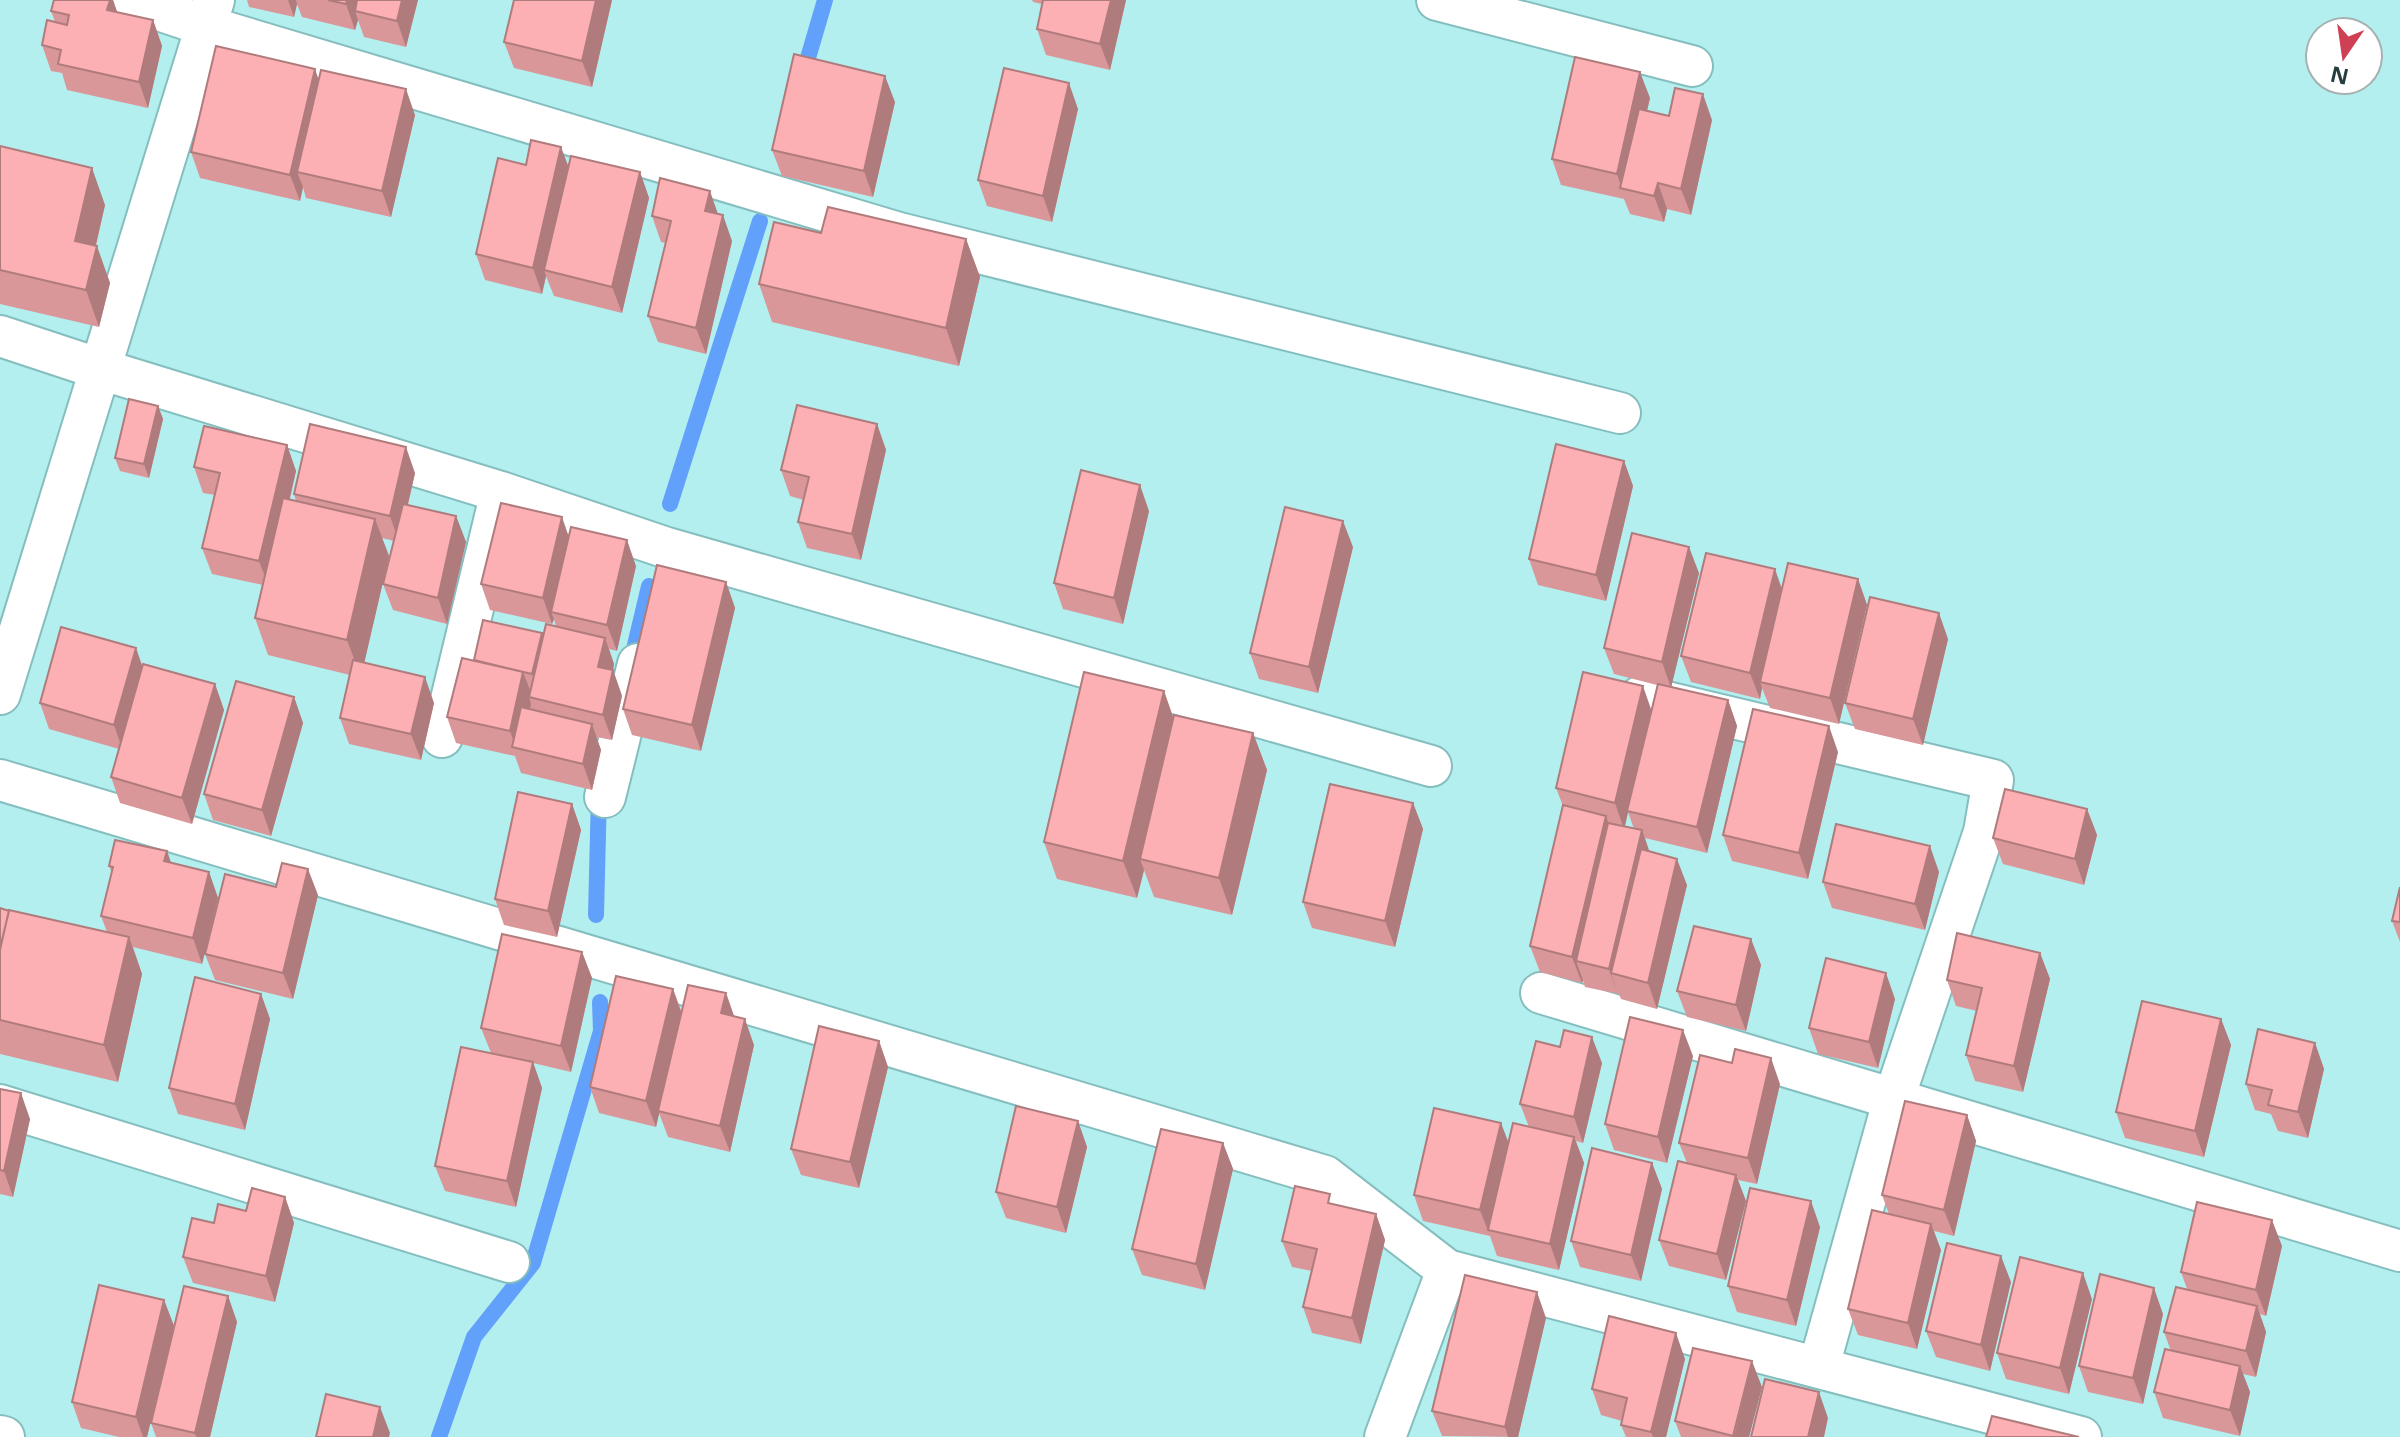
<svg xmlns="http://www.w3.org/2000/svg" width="2400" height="1437" font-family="'Noto Sans',sans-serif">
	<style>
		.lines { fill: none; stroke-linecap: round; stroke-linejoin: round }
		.stream { stroke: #61a1fb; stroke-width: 16 }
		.minor-casing { stroke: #85bebf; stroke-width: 44 }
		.minor { stroke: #fff; stroke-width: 40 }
		.wall { fill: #d9979a; fill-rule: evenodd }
		.shaded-wall { fill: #b07b7d }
		.building { fill: #fcb0b3; stroke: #b07b7d; stroke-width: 2 }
	</style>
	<rect width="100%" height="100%" fill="#b4efef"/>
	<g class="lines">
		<path class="stream" d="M803,75L825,0
			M670,504L760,221
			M630,666L649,586
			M596,915L599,793
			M439,1437L474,1337L533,1263L601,1031L600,1002"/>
		<defs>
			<path id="minor" d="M129,0L206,26L899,233L1620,413
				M1437,0L1692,66
				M0,336L100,369L501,492L667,548L1431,766
				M0,694L214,0
				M1641,696L1993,780L1984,832L1894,1098L1819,1366
				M442,737L501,492
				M0,780L1325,1176L1447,1270L2081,1437
				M605,797L638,664
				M1541,993L2400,1251
				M0,1105L509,1262
				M0,1436L4,1437
				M1385,1437L1447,1270"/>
		</defs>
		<use href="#minor" class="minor-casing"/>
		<use href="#minor" class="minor"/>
	</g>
	<path class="wall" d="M54,0H113L117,12L153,20L162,46L148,108L67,90L62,73L51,71L42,45L55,22L51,11Z
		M247,0H418L406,47L364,37L358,20L355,30L302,17L297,4L294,17L249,7Z
		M514,0H612L592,87L514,68L504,42Z
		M1032,0H1126L1110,70L1046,55L1037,29L1042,4L1033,2Z
		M318,79L415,115L391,217L306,198L303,187L300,201L200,178L191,152Z
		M1650,98L1647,111L1669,116L1712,120L1691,215L1667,209L1664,222L1630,214L1624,199L1561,185L1552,159Z
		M895,102L873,197L782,176L772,150Z
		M1078,109L1052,222L987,206L978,180Z
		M0,146L105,205L96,246L110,283L99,327L0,304Z
		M526,165L640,172L649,198L622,313L554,296L546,276L542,294L485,280L476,254Z
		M718,214L732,241L706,354L658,342L648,316L666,243L661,242L652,216Z
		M821,233L966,239L980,277L959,366L772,322L759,284Z
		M158,406L163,419L149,478L120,471L115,458Z
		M877,424L886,450L861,560L807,548L798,522L804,500L790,496L781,470Z
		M287,445L296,471L290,499L296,501L294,494L415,473L408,505L456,516L466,542L447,624L393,610L383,584L394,541L382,538L389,556L364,663L434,703L421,760L349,744L340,718L350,675L268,655L255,618L263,585L212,574L202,548L215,495L203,493L194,467Z
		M1624,461L1633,486L1606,601L1538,585L1529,559Z
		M1149,511L1123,624L1063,609L1054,583Z
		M569,537L636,566L617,651L609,649L614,664L613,670L622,696L612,740L596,737L601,750L592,790L521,773L515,756L456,743L447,717L474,660L543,638L556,627L554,619L552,624L490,610L481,584Z
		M1353,547L1318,693L1259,679L1250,653Z
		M1699,573L1671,687L1728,700L1737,726L1707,853L1645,838L1649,852L1687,885L1657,1009L1621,999L1619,994L1585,987L1583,980L1582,983L1540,972L1530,946L1563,806L1556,788L1651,710L1657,685L1614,674L1604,648ZM1628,812L1634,829L1625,827Z
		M1858,579L1867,605L1839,724L1770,708L1762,688L1760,699L1691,682L1681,656L1782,589Z
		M726,582L735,608L701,751L632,735L623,709Z
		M1948,639L1923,745L1855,729L1845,703Z
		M136,648L142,667L215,684L224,710L192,824L120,803L111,777L119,749L49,729L40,703Z
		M1164,691L1173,718L1253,733L1267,770L1232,915L1154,897L1144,870L1137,898L1057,879L1044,842Z
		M294,697L303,723L271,836L213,820L204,794Z
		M1838,752L1808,879L1732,861L1723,835Z
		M1413,803L1423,829L1395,947L1312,928L1303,902Z
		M572,804L581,830L557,937L504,925L495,899Z
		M2087,809L2097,835L2084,885L2003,864L1993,838Z
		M167,851L171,863L209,872L218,898L202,964L133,947L142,974L118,1082L0,1054V908L107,932L101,916L112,873L109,866Z
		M1939,872L1925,930L1832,908L1823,882Z
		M276,887L318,895L293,999L215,980L205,954Z
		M2400,887V942L2392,921Z
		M1751,939L1761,965L1746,1031L1687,1017L1677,991Z
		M582,952L592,978L571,1072L533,1063L542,1088L516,1207L445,1191L435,1166L491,1053L481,1028Z
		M2040,953L2050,979L2023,1092L1975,1081L1966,1055L1977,1011L1956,1006L1947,980Z
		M673,989L682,1013L726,993L734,1016L754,1045L730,1152L668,1137L659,1113L656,1127L599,1113L590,1087Z
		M261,994L270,1019L245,1130L178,1114L169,1088Z
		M1895,999L1878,1068L1818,1054L1809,1028Z
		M2221,1019L2231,1045L2204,1157L2125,1138L2116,1112Z
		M879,1041L888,1067L859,1188L801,1175L791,1149Z
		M2315,1043L2324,1069L2308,1138L2278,1131L2271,1114L2255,1110L2246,1084Z
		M1693,1056L1667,1163L1614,1150L1605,1124Z
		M1602,1063L1583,1143L1576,1141L1584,1163L1559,1270L1497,1256L1490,1236L1423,1221L1414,1195L1508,1142L1529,1127L1520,1104Z
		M1780,1084L1757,1184L1738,1180L1746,1201L1726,1280L1669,1266L1659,1240L1687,1163L1679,1143Z
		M0,1089L30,1119L13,1197L0,1194Z
		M1967,1115L1976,1141L1954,1236L1934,1231L1941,1250L1917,1349L1858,1335L1848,1309L1889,1214L1882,1195Z
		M1078,1121L1087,1147L1066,1233L1006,1218L996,1192Z
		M1223,1143L1233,1169L1205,1290L1142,1275L1132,1249Z
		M1652,1163L1662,1189L1641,1281L1580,1267L1571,1241Z
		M285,1197L294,1223L275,1302L193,1283L183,1257L214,1223Z
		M1334,1204L1376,1214L1385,1240L1361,1344L1312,1333L1303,1307L1312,1271L1292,1267L1282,1241Z
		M1820,1227L1796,1326L1737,1312L1728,1286Z
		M2282,1246L2266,1316L2260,1314L2266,1332L2256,1377L2243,1374L2250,1392L2240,1436L2163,1418L2154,1392L2171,1351L2164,1332L2187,1289L2181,1272Z
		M2011,1282L1990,1371L1936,1357L1926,1331Z
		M228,1296L237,1322L210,1437H156L151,1423Z
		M2092,1299L2069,1394L2006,1379L1997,1353Z
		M164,1300L174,1326L147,1437H119L81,1428L72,1402Z
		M2163,1314L2143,1404L2088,1392L2079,1366Z
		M1546,1318L1518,1437L1442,1436L1432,1411Z
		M1685,1359L1666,1437H1626L1621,1425L1622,1421L1601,1415L1592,1389Z
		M1762,1387L1749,1437H1681L1675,1421Z"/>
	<path class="shaded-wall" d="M110,0H113L120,20L107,10Z
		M288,0H296L297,4L294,17Z
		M347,0H363L355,11L358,20L355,30L346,4Z
		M402,0H418L406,47L397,21Z
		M596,0H612L592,87L582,61Z
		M1111,0H1126L1110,70L1100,44Z
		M153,20L162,46L148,108L139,82Z
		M315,69L324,95L297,172L303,187L300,201L290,175Z
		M1640,72L1650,98L1628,190L1622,189L1617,174Z
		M885,76L895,102L873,197L864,171Z
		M1069,83L1078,109L1052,222L1043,196Z
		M406,89L415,115L391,217L382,191Z
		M1703,94L1712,120L1691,215L1681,189Z
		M561,147L571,173L544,270L546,276L542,294L533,268Z
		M92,168L105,205L88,278L75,241Z
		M640,172L649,198L622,313L612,287Z
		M1658,183L1667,209L1664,222L1654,196Z
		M710,191L719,217L705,211Z
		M723,215L732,241L706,354L696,328Z
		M966,239L980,277L959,366L946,328Z
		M97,246L110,283L99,327L86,290Z
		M158,406L163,419L149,478L144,464Z
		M877,424L886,450L861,560L852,534Z
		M287,445L296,471L269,587L259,561Z
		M406,447L415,473L399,542L390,516Z
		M1624,461L1633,486L1606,601L1596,575Z
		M1140,485L1149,511L1123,624L1114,598Z
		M456,516L466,542L447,624L438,598Z
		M562,517L571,543L551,612L554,619L552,624L543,598Z
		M375,519L389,556L361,677L347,640Z
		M1343,521L1353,547L1318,693L1309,667Z
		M627,540L636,566L617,651L607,625Z
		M1689,547L1699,573L1671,688L1662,662Z
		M1775,569L1784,595L1760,682L1762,688L1760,699L1750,673Z
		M1858,579L1867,605L1839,724L1830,698Z
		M726,582L735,608L701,751L692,725Z
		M1939,613L1948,639L1923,745L1913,719Z
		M542,633L546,646L537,688L532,674Z
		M605,638L614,664L613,670L622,696L612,740L603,715L598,667Z
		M136,648L145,674L123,751L114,725Z
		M523,672L533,698L529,697L531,704L521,750L516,748L510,731Z
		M425,677L434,703L421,760L411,734Z
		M215,684L224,710L192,824L182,798Z
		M1643,686L1652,712L1624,829L1615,803Z
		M1164,691L1177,728L1140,859L1144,870L1137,898L1123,861Z
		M294,697L303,723L271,836L262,810Z
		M1728,700L1737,726L1707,853L1697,827Z
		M592,724L601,750L592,790L583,764Z
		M1829,726L1838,752L1808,879L1799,853Z
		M1253,733L1267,770L1232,915L1219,878Z
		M1413,803L1423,829L1395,947L1385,921Z
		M572,804L581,830L557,937L548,911Z
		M2087,809L2097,835L2084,885L2075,859Z
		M1606,816L1615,842L1576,961L1583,980L1582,983L1572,957Z
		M1642,830L1651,856L1611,973L1618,994L1609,969Z
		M1930,846L1939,872L1925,930L1915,904Z
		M167,851L176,877L164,861Z
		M1677,859L1687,885L1657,1009L1648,983Z
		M308,869L318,895L293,999L283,973Z
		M209,872L218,898L202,964L193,938Z
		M129,937L142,974L118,1082L104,1045Z
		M1751,939L1761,965L1746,1031L1736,1005Z
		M582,952L592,978L571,1072L561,1046Z
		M2040,953L2050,979L2023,1092L2014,1066Z
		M1886,973L1895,999L1878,1068L1869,1042Z
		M673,989L682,1015L656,1127L646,1101Z
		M726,993L735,1019L721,1013Z
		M261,994L270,1019L245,1130L235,1104Z
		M745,1019L754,1045L730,1152L720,1126Z
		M2221,1019L2231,1045L2204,1157L2195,1131Z
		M1683,1030L1693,1056L1667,1163L1658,1137Z
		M1592,1037L1602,1063L1583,1143L1574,1117Z
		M879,1041L888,1067L859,1188L850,1162Z
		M2315,1043L2324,1069L2308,1138L2298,1112Z
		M1771,1058L1780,1084L1757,1184L1748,1158Z
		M533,1062L542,1088L516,1207L507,1181Z
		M21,1093L30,1119L13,1197L4,1171Z
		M1967,1115L1976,1141L1954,1236L1944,1210Z
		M1078,1121L1087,1147L1066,1233L1057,1207Z
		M1501,1123L1511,1149L1488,1230L1490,1236L1480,1210Z
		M1574,1137L1584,1163L1559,1270L1550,1244Z
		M1223,1143L1233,1169L1205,1290L1196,1264Z
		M1652,1163L1662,1189L1641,1281L1631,1255Z
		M1736,1175L1746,1201L1726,1280L1717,1254Z
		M285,1197L294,1223L275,1302L266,1276Z
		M1811,1201L1820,1227L1796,1326L1787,1300Z
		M1376,1214L1385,1240L1361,1344L1352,1318Z
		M2272,1220L2282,1246L2266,1316L2256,1290Z
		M1931,1224L1941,1250L1917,1349L1908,1323Z
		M2001,1256L2011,1282L1990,1371L1981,1345Z
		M2083,1273L2092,1299L2069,1394L2060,1368Z
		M2154,1288L2163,1314L2143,1404L2133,1378Z
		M1537,1292L1546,1318L1518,1437H1508L1505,1427Z
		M228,1296L237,1322L210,1437H196L195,1433Z
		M164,1300L174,1326L147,1437H143L136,1417Z
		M2257,1306L2266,1332L2256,1377L2246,1351Z
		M1676,1333L1685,1359L1666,1437H1653L1651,1432Z
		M1752,1361L1762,1387L1749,1437H1734Z
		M2240,1366L2250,1392L2240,1436L2230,1410Z
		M1819,1392L1828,1418L1824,1437H1808Z
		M380,1407L390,1433L389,1437H373Z"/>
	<path class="building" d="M54,0H110L107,10L153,20L139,82L58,64L61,50L42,45L47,20L67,25L69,15L51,11Z
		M328,0H347L346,4Z
		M357,0H402L397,21L355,11Z
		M514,0H596L582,61L504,42Z
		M1043,0H1111L1100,44L1037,29Z
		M216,46L315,69L290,175L191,152Z
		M794,54L885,76L864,171L772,150Z
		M1575,57L1640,72L1617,174L1552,159Z
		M1004,68L1069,83L1043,196L978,180Z
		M321,70L406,89L382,191L297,172Z
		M1675,88L1703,94L1681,189L1658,183L1654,196L1620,188L1639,109L1669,116Z
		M531,140L561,147L533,268L476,254L498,158L526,165Z
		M0,146L92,168L75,241L97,246L86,290L0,270Z
		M571,156L640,172L612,287L544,270Z
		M660,178L710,191L705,211L723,215L696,328L648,316L671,221L652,216Z
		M828,207L966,239L946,328L759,284L774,222L821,233Z
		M129,399L158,406L144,464L115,458Z
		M797,405L877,424L852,534L798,522L809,477L781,470Z
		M310,424L406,447L390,516L294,494Z
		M204,426L287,445L259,561L202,548L220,473L194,467Z
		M1556,444L1624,461L1596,575L1529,559Z
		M1081,470L1140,485L1114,598L1054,583Z
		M283,498L375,519L347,640L255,618Z
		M501,503L562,517L543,598L481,584Z
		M403,504L456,516L438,598L383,584Z
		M1285,507L1343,521L1309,667L1250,653Z
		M571,527L627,540L607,625L551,612Z
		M1632,533L1689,547L1662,662L1604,648Z
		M1706,553L1775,569L1750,673L1681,656Z
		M1788,563L1858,579L1830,698L1760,682Z
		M657,565L726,582L692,725L623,709Z
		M1870,597L1939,613L1913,719L1845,703Z
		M483,620L542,633L532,674L474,660Z
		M546,624L605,638L598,667L613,670L603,715L529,697Z
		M61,627L136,648L114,725L40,703Z
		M462,658L523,672L510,731L447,717Z
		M353,660L425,677L411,734L340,718Z
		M143,664L215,684L182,798L111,777Z
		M1084,672L1164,691L1123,861L1044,842Z
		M1583,672L1643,686L1615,803L1556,788Z
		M236,681L294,697L262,810L204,794Z
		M1658,684L1728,700L1697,827L1627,811Z
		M521,707L592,724L583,764L512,747Z
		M1753,709L1829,726L1799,853L1723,835Z
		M1174,715L1253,733L1219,878L1140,859Z
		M1330,784L1413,803L1385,921L1303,902Z
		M2005,789L2087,809L2075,859L1993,838Z
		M518,792L572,804L548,911L495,899Z
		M1563,805L1606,816L1572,957L1530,946Z
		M1608,823L1642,830L1609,969L1576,961Z
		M1836,824L1930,846L1915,904L1823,882Z
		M115,840L167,851L164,861L209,872L193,938L101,916L113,867L109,866Z
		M1641,849L1677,859L1648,983L1611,973Z
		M282,863L308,869L283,973L205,954L225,874L276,887Z
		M2400,887V922L2392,921Z
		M0,908L9,911L1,944H0Z
		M9,910L129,937L104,1045L0,1020V950Z
		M1694,926L1751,939L1736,1005L1677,991Z
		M1957,933L2040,953L2014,1066L1966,1055L1982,988L1947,980Z
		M502,934L582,952L561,1046L481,1028Z
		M1826,958L1886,973L1869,1042L1809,1028Z
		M616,976L673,989L646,1101L590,1087Z
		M195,977L261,994L235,1104L169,1088Z
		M688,985L726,993L721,1013L745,1019L720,1126L658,1111Z
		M2142,1001L2221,1019L2195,1131L2116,1112Z
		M1630,1017L1683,1030L1658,1137L1605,1124Z
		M819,1026L879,1041L850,1162L791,1149Z
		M2258,1029L2315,1043L2298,1112L2268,1105L2272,1090L2246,1084Z
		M1564,1030L1592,1037L1574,1117L1520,1104L1536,1041L1560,1047Z
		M461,1047L533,1062L507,1181L435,1166Z
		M1735,1049L1771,1058L1748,1158L1679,1143L1700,1055L1732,1063Z
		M0,1089L21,1093L4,1171L0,1170Z
		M1905,1101L1967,1115L1944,1210L1882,1195Z
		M1016,1106L1078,1121L1057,1207L996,1192Z
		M1434,1108L1501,1123L1480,1210L1414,1195Z
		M1513,1123L1574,1137L1550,1244L1488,1230Z
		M1161,1129L1223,1143L1196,1264L1132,1249Z
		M1592,1148L1652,1163L1631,1255L1571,1241Z
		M1678,1161L1736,1175L1717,1254L1659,1240Z
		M1295,1186L1330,1194L1328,1203L1376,1214L1352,1318L1303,1307L1317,1249L1282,1241Z
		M252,1188L285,1197L266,1276L183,1257L192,1218L214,1223L218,1204L246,1211Z
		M1750,1188L1811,1201L1787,1300L1728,1286Z
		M2197,1202L2272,1220L2256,1290L2181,1272Z
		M1872,1210L1931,1224L1908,1323L1848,1309Z
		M1947,1243L2001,1256L1981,1345L1926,1331Z
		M2020,1257L2083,1273L2060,1368L1997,1353Z
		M2100,1274L2154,1288L2133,1378L2079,1366Z
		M1465,1275L1537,1292L1505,1427L1432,1411Z
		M99,1285L164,1300L136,1417L72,1402Z
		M184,1286L228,1296L195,1433L151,1423Z
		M2176,1287L2257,1306L2246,1351L2164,1332Z
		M1609,1316L1676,1333L1651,1432L1621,1425L1627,1398L1592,1389Z
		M1693,1348L1752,1361L1733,1436L1675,1421Z
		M2165,1349L2240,1366L2230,1410L2154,1392Z
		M1765,1379L1819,1392L1808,1437H1751Z
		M326,1394L380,1407L373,1437H316Z
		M1992,1416L2079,1437H1986Z"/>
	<g transform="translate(2344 56) rotate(193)"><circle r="38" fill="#ffffff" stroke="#a8b1b2" stroke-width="2"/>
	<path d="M0-6L14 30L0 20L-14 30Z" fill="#d04054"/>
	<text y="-12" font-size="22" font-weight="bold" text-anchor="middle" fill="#263d3e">N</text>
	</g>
</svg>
